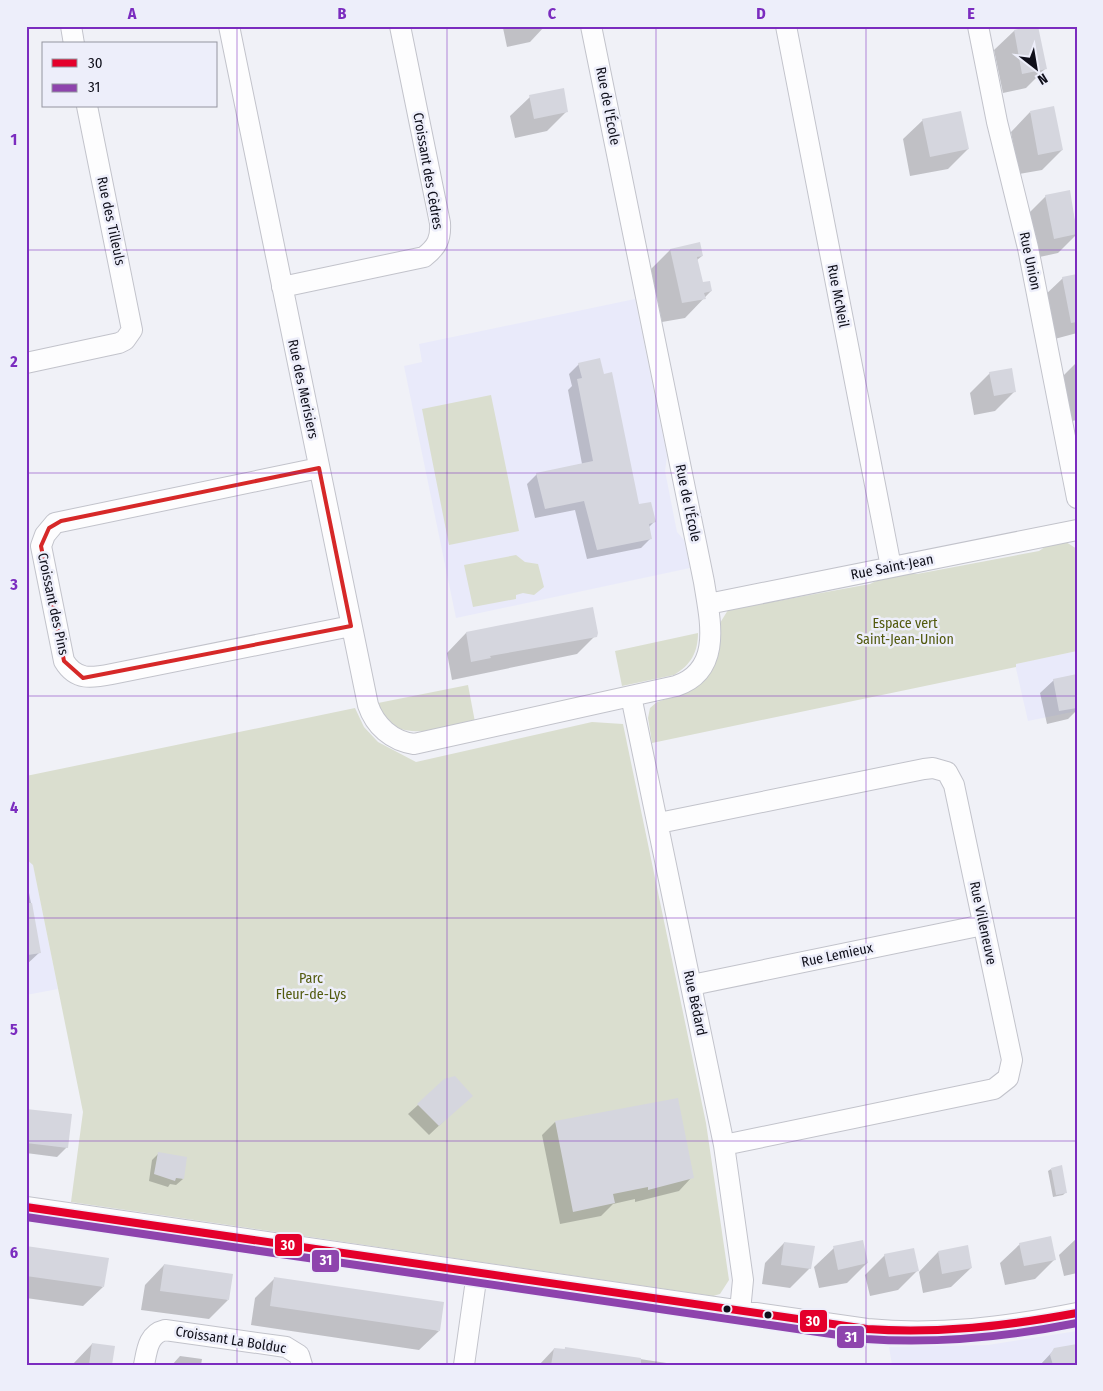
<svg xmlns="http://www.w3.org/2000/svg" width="1103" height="1391" font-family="'Fira Sans Condensed',sans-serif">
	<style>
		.built { fill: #e9eafa }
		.green { fill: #dadecf }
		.shadow { fill: #0003 }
		.building { fill: #d5d6de }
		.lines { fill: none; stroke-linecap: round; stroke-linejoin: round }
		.minor-casing { stroke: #c2c3cb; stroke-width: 22 }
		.minor { stroke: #fdfdfe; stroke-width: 20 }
		.bus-1-casing { stroke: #edeefa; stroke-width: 11 }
		.bus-2-casing { stroke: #edeefa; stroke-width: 11 }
		.bus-1 { stroke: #e4002b; stroke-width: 8 }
		.bus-2 { stroke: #8e44ad; stroke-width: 8 }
		.marked { fill: none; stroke: #d62828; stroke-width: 4; stroke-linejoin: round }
		.grid { fill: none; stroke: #7b2cbf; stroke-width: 1; stroke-opacity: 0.55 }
		.bus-dot { fill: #0f0f1a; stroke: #edeefa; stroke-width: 2 }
		.labels { text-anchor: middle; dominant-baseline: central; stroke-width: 5; stroke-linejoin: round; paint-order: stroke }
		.street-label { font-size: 14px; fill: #0f0f1a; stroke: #edeefa }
		.park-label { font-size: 14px; fill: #525a0e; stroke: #edeefa }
		.line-badge { stroke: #edeefa; stroke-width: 2 }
		.badge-label { font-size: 14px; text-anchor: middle; font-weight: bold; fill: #fff }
		.neatline { fill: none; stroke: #7b2cbf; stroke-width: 2 }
		.grid-label { font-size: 16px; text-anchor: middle; font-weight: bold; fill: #7b2cbf }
	</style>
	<rect width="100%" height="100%" fill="#f0f1f7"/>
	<path class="built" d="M635,299L667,456L665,471L677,532L684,540L690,568L456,618L404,366L422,362L419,344Z
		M1077,651V711L1028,721L1015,664Z
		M26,859L33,864L58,989L26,995Z
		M1077,1331V1365H892L889,1347L988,1345Z"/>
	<path class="green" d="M491,395L519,531L449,545L422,409Z
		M1066,542L1077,549V651L1016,664V667L652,743L648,718L650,708L657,702L688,692L707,677L719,653L720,623L728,610L870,584C888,576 896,571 917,574L1039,551L1048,545Z
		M516,555L525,562L538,564L544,587L534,595L523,593L516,595V599L473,607L464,565Z
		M698,633C698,652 691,665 674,675L622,686L615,651Z
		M468,685L475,722C446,728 387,747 378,703Z
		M355,708L364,727L378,742L416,762L592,722L623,724L706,1123L729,1280L720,1294L713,1296L71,1202L83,1112L33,865L26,859V776Z"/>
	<path class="shadow" d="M505,26H545L530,42L507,47L503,28Z
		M1037,26L1045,69L1026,88L1003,93L994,50L1014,31Z
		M530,97L567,111L547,131L515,138L510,116Z
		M1030,112L1062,150L1042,170L1019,174L1011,132Z
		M923,120L968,149L948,169L910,176L903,139Z
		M1069,191L1077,234L1058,253L1035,258L1026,216L1046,196Z
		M699,244L702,256L697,260L702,284L711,291L685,318L662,322L651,269L670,250Z
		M1077,275V333L1051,340L1043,297L1063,278Z
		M1077,362V420L1067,422L1059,380Z
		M579,364L638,505L654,522L648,528L651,538L641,548L587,559L575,510L535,518L527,484L537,474L582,464L568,390L572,386L569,374Z
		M990,373L1015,391L995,411L974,415L970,393Z
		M592,608L597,634L577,654L452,680L447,653L466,633Z
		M1054,680L1077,685V710L1068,719L1047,724L1040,693Z
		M27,882L40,952L26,965V882Z
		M418,1105H461L429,1135L408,1114Z
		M26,1110L67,1147L57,1157L26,1153Z
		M555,1122L692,1177L679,1191L635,1202V1199L613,1204L601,1216L560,1224L542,1135Z
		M159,1153L183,1179L176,1185L170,1184L168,1187L149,1181L152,1160Z
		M1051,1169L1066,1192L1063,1195L1053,1197L1048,1171Z
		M1077,1238V1273L1064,1276L1059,1255Z
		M784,1243L810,1268L790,1288L762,1284L765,1263Z
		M1020,1244L1055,1259L1035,1279L1005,1285L1000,1263Z
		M26,1247L103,1287L83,1306L26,1298Z
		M834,1248L867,1263L847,1283L819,1288L814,1267Z
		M938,1252L971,1268L951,1287L923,1293L919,1272Z
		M885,1255L918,1270L898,1290L870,1296L865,1275Z
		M164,1265L228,1300L209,1319L141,1310L145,1285Z
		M275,1278L439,1331L419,1350L251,1325L255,1298Z
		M92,1344L111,1365H72L73,1364Z
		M566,1348L680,1365H539L554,1349L563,1350Z
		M1054,1350L1077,1365H1040Z
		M180,1356L202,1359L201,1365H172Z"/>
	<path class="building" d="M1031,26H1038L1047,69L1022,74L1014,30Z
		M564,88L568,112L534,119L529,95Z
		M1054,106L1063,150L1038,155L1030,111Z
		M961,111L969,149L930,157L922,119Z
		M1070,190L1077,234L1054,239L1045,195Z
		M700,242L703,256L697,257L703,282L710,281L712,291L704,293L706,299L682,303L670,249Z
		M1077,274V322L1071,323L1062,277Z
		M600,358L604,374L612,372L639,504L651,502L656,522L649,524L652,539L597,550L584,501L545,509L536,473L593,461L577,379L582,378L578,363Z
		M1012,368L1016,392L994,396L989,372Z
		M593,607L598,633L597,637L490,656L491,658L471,662L466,632Z
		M1077,674V708L1059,711L1053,679Z
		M26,903H32L41,953L28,955Z
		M455,1076L473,1096L439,1126L417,1104L444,1079Z
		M678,1098L694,1178L648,1190V1187L613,1194L615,1203L573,1212L555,1121Z
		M26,1109L72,1114L68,1148L26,1143Z
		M158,1152L187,1157L184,1179L176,1178L175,1181L154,1174Z
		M1062,1165L1067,1193L1056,1195L1051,1168Z
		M1051,1236L1056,1260L1024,1266L1019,1243Z
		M863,1240L868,1263L838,1270L833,1246Z
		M784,1242L815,1246L811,1269L781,1265Z
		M968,1245L972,1268L942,1274L938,1251Z
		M26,1246L109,1258L104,1287L26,1276Z
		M914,1248L919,1271L889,1277L884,1254Z
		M164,1264L233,1274L229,1300L160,1291Z
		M274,1277L444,1302L440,1331L270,1306Z
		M92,1343L115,1346L112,1365H89Z
		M1077,1344V1365H1053L1050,1355L1054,1348Z
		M565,1347L641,1358V1365H551L554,1348L565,1349Z"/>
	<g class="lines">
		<defs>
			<path id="minor" d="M71,26L74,44
				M229,26L368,705C375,726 392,741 414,744L676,686C723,670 710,620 704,582L591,26
				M786,26L891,567
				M978,26L997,122L1028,248L1077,498
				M282,287L424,257C437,247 441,239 440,223L400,26
				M26,363L119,343L125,340L132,330L87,106
				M319,468L55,523L45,535L41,546L64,661C76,681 92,678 112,674L351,626
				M708,604L1077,530
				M631,696L724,1145L743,1280L740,1311
				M659,823L924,769L933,768L947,772L954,785L1012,1060L1008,1078L994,1089L724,1145
				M692,985L983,925
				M26,1207L867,1329C938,1336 1007,1327 1077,1313
				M144,1365C147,1350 148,1334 165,1330L286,1347L299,1355L302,1365
				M464,1365L477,1273"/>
		</defs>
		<use href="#minor" class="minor-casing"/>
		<use href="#minor" class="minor"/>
		<defs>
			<path id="bus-1" d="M26,1207L867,1329C938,1334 1007,1326 1077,1313"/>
			<path id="bus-2" d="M26,1217L866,1339C938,1344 1007,1337 1077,1323"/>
		</defs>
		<use href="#bus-1" class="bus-1-casing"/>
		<use href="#bus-2" class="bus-2-casing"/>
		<use href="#bus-1" class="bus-1"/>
		<use href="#bus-2" class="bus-2"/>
	</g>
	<path class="marked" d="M319,468L351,626L83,678L64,661L41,546L49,528L61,521Z"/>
	<path class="grid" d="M237,26V1365M447,26V1365M656,26V1365M866,26V1365M26,250H1077M26,473H1077M26,696H1077M26,918H1077M26,1141H1077"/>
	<g class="bus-dot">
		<circle cx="727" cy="1309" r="4.5"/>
		<circle cx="768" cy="1315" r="4.5"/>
	</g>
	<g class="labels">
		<g class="street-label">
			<text transform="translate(608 106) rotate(79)">Rue de l'École</text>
			<text transform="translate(428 171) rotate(80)">Croissant des Cèdres</text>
			<text transform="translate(111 221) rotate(78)">Rue des Tilleuls</text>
			<text transform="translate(1030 261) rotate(78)">Rue Union</text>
			<text transform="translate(838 296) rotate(79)">Rue McNeil</text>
			<text transform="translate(303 389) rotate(78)">Rue des Merisiers</text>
			<text transform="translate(688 503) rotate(78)">Rue de l'École</text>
			<text transform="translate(892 567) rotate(-11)">Rue Saint-Jean</text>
			<text transform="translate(53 604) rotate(78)">Croissant des Pins</text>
			<text transform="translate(983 923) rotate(78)">Rue Villeneuve</text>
			<text transform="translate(837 955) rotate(-12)">Rue Lemieux</text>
			<text transform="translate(695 1003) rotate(78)">Rue Bédard</text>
			<text transform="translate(231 1340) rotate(9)">Croissant La Bolduc</text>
		</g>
		<g class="park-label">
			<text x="905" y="623">Espace vert<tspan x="905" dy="16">Saint-Jean-Union</tspan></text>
			<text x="311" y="978">Parc<tspan x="311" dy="16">Fleur-de-Lys</tspan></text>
		</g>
	</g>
	<g class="line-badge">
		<rect x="274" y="1233" width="29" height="24" rx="5" fill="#e4002b"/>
		<rect x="311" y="1249" width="29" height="24" rx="5" fill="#8e44ad"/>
		<rect x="799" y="1309" width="29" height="24" rx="5" fill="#e4002b"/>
		<rect x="836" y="1325" width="29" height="24" rx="5" fill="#8e44ad"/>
	</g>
	<g class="badge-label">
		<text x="288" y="1250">30</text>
		<text x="326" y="1265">31</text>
		<text x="813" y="1326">30</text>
		<text x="851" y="1342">31</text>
	</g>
	<rect width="1103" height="1391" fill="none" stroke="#edeefa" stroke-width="55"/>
	<rect x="42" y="42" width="175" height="65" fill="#edeefa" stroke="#9495a0"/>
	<rect x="52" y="59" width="25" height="8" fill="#e4002b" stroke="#9495a0"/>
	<text x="88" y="68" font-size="15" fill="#0f0f1a">30</text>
	<rect x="52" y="84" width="25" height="8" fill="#8e44ad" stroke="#9495a0"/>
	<text x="88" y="92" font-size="15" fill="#0f0f1a">31</text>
	<g transform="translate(1036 68) rotate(149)" stroke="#edeefa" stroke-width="4" paint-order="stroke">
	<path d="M0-4L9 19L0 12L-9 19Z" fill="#0f0f1a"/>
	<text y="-8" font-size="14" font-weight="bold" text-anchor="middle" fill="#0f0f1a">N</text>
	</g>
	<rect x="28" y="28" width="1048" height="1336" class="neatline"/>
	<g class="grid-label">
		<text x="132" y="19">A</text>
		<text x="342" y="19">B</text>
		<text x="552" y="19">C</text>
		<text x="761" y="19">D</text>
		<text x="971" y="19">E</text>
		<text x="14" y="145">1</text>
		<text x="14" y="367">2</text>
		<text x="14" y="590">3</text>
		<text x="14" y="813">4</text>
		<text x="14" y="1035">5</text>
		<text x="14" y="1258">6</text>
	</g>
</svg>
